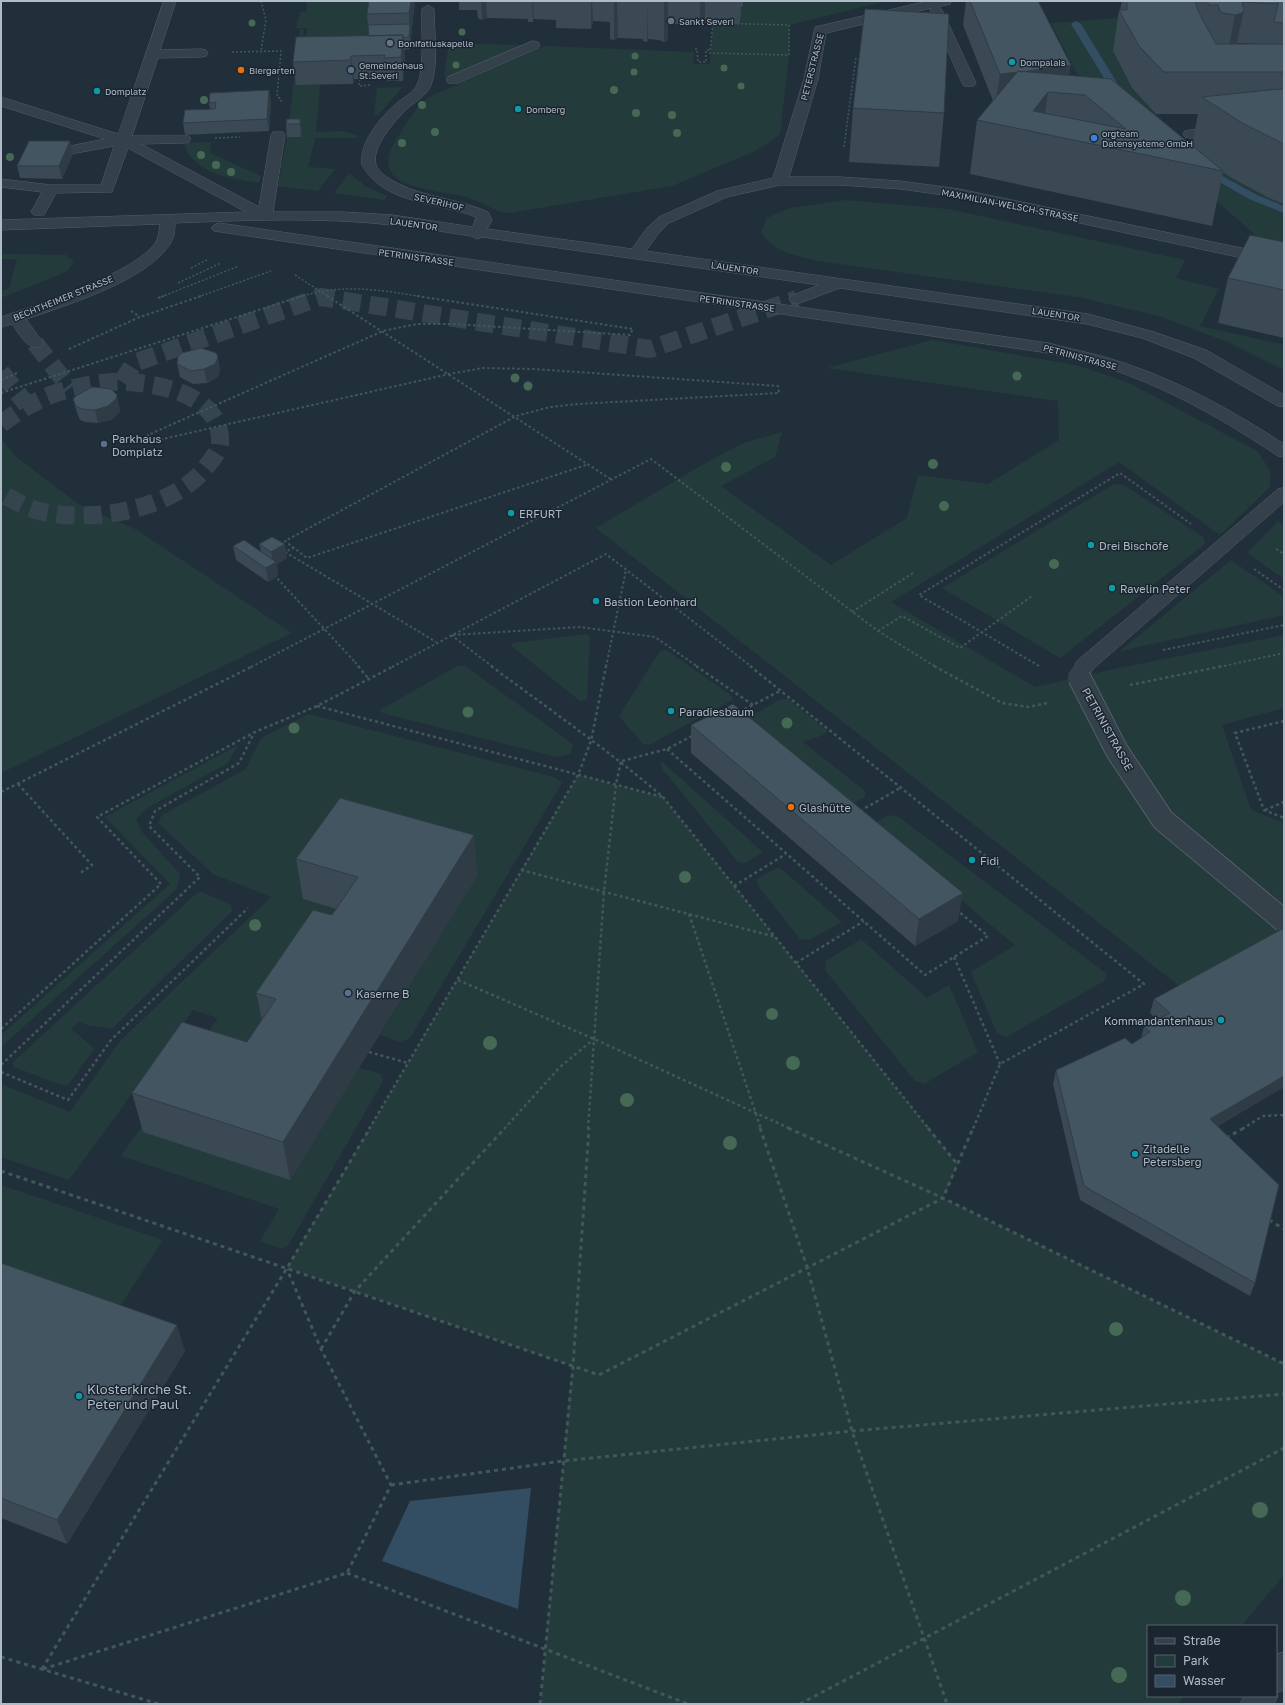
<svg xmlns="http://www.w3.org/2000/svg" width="1285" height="1705" font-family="'Golos Text',sans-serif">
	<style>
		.green { fill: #233c3b }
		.water { fill: #334d63 }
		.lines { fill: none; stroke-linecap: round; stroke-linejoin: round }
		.stream { fill: #334d63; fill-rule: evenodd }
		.minor-tunnel { stroke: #364450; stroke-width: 18; stroke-dasharray: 18 9; stroke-linecap: butt }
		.minor-casing { stroke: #525e68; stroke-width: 1 }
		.path-far3 { stroke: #405858; stroke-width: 1.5; stroke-dasharray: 2 2; stroke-linecap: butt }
		.path-far2 { stroke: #405858; stroke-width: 2; stroke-dasharray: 2.5 2.5; stroke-linecap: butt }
		.path-far1 { stroke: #405858; stroke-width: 2.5; stroke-dasharray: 3 3; stroke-linecap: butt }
		.path { stroke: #405858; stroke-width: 3; stroke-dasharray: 4 4; stroke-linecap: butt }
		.minor { fill: #34414b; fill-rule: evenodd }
		.minor-bridge-casing { stroke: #525e68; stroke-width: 24; stroke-linecap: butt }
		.path-bridge { stroke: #405858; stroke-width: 2; stroke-dasharray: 2.5 2.5; stroke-linecap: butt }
		.minor-bridge { stroke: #34414b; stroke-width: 22 }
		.tree { fill: #466955 }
		.wall { fill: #3a4954; fill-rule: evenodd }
		.shaded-wall { fill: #303c45 }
		.building { fill: #445562; stroke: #303c45; fill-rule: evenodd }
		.worship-dot { fill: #6b7280; stroke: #1a252f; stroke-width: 1.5 }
		.culture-dot { fill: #0f9aa8; stroke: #1a252f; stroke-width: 1.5 }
		.food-dot { fill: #e8710a; stroke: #1a252f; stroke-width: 1.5 }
		.service-dot { fill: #5c6f8a; stroke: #1a252f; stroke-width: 1.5 }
		.shop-dot { fill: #3f7fe0; stroke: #1a252f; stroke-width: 1.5 }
		.labels { text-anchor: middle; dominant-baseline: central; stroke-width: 3; stroke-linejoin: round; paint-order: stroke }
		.far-poi-label { font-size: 9px; fill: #afbbc7; stroke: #1a252f; text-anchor: start }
		.far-street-label { font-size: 9px; fill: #afbbc7; stroke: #1a252f }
		.poi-label { font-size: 11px; fill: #afbbc7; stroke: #1a252f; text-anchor: start }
		.street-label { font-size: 11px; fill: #afbbc7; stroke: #1a252f }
		.near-poi-label { font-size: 13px; fill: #afbbc7; stroke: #1a252f; text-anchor: start }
	</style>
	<rect width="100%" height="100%" fill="#212f3b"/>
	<path class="green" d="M321,1H374L369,42L306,52L307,28H296L300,12L307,11L306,2Z
		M735,1H886L789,25V55L780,133L772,141L753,152L672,186L509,213C494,212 481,201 466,197C432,188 361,190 399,135C408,121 416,106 429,97L544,46L694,52L693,64H710L713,23L740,24L741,21L733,20L735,8H743L744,5L735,4Z
		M1119,18L1113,51L1132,88L1191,151L1269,198L1284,204V242L1257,236L1113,113H1097L1051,23Z
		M300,29H304L298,84L320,85L316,132L343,131L356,135L358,138H315L308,167L335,169L318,191L278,186L287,137L301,136L302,132H288Z
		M449,43L524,45L448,78L444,76Z
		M403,87L378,115L374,116L377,88Z
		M211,142L210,153L261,176L259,183C231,178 193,175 184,143Z
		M349,173L367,187L387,196L384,200L334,193Z
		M846,200L948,209L1185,260L1176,278L1219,289L1200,326L1284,345V370L1230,343L1159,316L1078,297L818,261C797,256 772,252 761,232L767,218L790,208Z
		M1,254L66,255L74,261L68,270L59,275L1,298V291L9,288L17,259H1Z
		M932,340L1080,366L1129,383L1257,451L1270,470V487L1220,535L1119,462L891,602L1035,687L1114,669L1284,635V708L1222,725L1251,810L1284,823V939L1187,992L596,528L695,469L741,444L782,432L775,457L721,486L831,565L907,518L918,475L988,484L1059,440L1058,401L827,368Z
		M1,438L15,456L78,504L135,529L292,633L1,773Z
		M1114,484L1124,485L1203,537L1205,544L1060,658L942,588Z
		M1278,521L1284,525V579L1247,553Z
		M1231,560L1284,597V615L1120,651Z
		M585,634L590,636L587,700L580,701L511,646L513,643Z
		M666,650L732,696V700L649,745L643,744L619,716L660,651Z
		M457,666H465L573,744L571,754L557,757L382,713L380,710Z
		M781,699H788L828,731L823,735L803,742L865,791V797L848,806L744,720Z
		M309,714L554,777L562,783L410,1038L400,1042L380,1035L477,874L363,916L290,1180L359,1068L381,1074L383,1081L289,1244L282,1249L260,1241L279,1209L121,1156L218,1018L193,1010L69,1180L1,1157V1084L70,1112L120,1041L271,897L213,874L158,823L162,815L246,769L261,738Z
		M238,745L228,763L147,808L136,819L141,831L180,874L177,889L1,1047V1035L170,884L105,817Z
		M661,761L763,852L746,863L738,862L661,767Z
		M578,775L663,797L958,1165L943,1198L1284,1364V1575L1241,1626H1148V1696H1184L1178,1704H540L572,1366L287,1268Z
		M889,815L899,817L1107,974L1104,981L1006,1037L997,1033L971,972L1015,945L871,825Z
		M779,867L842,922L809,940L800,939L758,886L757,879Z
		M202,892L231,905L232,911L112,1029L87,1025L79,1021L71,1029L78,1034L94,1049L69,1084L64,1086L14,1067L12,1063L197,893Z
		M861,939L927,998L949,985L978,1052L924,1084L915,1081L825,970L826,961Z
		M1,1185L163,1240L113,1317L1,1276Z"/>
	<path class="water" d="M531,1488L518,1609L382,1561L410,1501Z"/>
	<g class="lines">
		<path class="stream" d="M1076,21L1081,24L1119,86L1127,95L1126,97H1118L1110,88L1071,24Z
			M1204,166L1257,195L1284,206V213L1249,199L1200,171L1199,169L1200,167Z"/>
		<path class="minor-tunnel" d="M35,343L70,388
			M1,372L27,405
			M122,382L134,363L321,297L650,349L797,299
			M1,424C22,408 44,395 70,389C88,385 106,381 124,382C160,383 223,396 220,443C220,451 212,459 207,466C174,510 90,524 39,511C25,507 13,500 1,493"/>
		<defs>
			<path id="minor" d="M164,1H176L160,50L201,49L206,50L208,53L206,56L201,57L158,58L132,136H189L191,139L189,142L184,143L141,144L259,207L271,135L273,132H283L285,135L273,212H343L392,215L473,227L476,217C439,202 384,205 362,165C359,142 380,118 397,103C403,98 413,93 417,85C425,69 421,28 422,9L428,5L434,9C434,31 439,65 431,85C427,95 416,101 408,108C396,119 368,150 377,167C382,175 391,180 399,184C427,198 459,199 488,212L492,220L487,229L632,249L647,228L659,217L717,191L773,178L804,79L815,27L928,1H951L950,4L938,7L942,10L976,83L974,86H964L962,83L930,10L931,8L826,33L818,79L789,177H840L900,181L959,189L1284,257V267L959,197L900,189L840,185H780L727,197L669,223L658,234L646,251L1088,314L1154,332L1206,350L1284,395V407L1278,406L1194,358L1142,338L1087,324L840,288L797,304L791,302L789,299L791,296L819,285L482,237L477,239L471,236C444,232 418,227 392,225C320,217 247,220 175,223C175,231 174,238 170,244C148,280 65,306 26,319L43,343L41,347C26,350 20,334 12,324L1,327V317C37,305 136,273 156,242C159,237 159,230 160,224L1,230V220L246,212L128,148L112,192L56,193L44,215H34L31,212L42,192L1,187V179L51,185H101L114,146L55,157L50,156L48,153L50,150L105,139L1,106V97L118,134Z
				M533,41L538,42L540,45L538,48L458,83H448L446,80L448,77Z
				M1284,126V134L1190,138L1185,137L1183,134L1185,131L1190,130Z
				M219,223L1048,343C1075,350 1101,355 1127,364C1183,383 1235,412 1284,444V457L1278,456C1227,422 1174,391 1116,371C1093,364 1070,359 1048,353L214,231L211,228L214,225Z
				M1284,488V502L1093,669L1086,682L1079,683L1072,682L1069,677L1077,661L1278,489Z
				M1284,1652V1690L1276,1693L1278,1696L1274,1704H1240L1244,1696H1276V1655Z"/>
		</defs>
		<use href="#minor" class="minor-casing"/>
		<path class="path-far3" d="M261,1L266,20L261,51
			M713,23L789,25V55L710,53Z
			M695,49H697L698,62H706V50H710
			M232,52L281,51L277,96L281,99V102
			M360,79L359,86L371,85
			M215,138L240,137
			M844,147L856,57
			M191,268L207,260
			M295,275L329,297
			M178,283L221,263
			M161,297L239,266
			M198,297L271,271
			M299,297C343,283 380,290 424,297"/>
		<path class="path-far2" d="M327,296L612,480
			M417,296L633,329L630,335L453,324H417L383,331L148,435L154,441L449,374L483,368L534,369L778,386L779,393L578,404L550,407L516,416L285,541L307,558L589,464
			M158,298L164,296
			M131,311L140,317
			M69,349L140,317L201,296
			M1,380L17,373
			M1,393L302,296
			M1276,549L1284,554
			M283,553L293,548
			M1254,569L1284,590
			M852,612L913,573
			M418,631L436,642
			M878,631L902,616L960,648L1032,596
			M451,635L493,667
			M453,635L580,627L655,637L698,667
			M1163,650L1284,625
			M355,662L359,667
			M1039,666L919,595L1120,473L1191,524
			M251,667L651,459L878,631L936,667
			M392,667L606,554L752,667
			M606,667L626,570
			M1219,667L1284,653"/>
		<path class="path-far1" d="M358,666L368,678
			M491,666C549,709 608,750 663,797L929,1129
			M696,666L753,705
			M750,666L1144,984L1000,1064L973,1129
			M934,666L1002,703L1029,707L1047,703
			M1130,685L1223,666
			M317,706L663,797
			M739,712L782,690
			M1284,721L1235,733L1264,810L1284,818
			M667,749L925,975L988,936L958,911
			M622,761L667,749L694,735
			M18,784L92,865L79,874
			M1,792L253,666
			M1265,810L1284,802
			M860,811L902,787
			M521,870L776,937
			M734,886L786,854
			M689,914L761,1129
			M954,957L1000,1064
			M796,963L864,921
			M458,980L594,1039L791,1129
			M1,1029L161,884L97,817L255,732L317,706L394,666
			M369,1052L408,1063
			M1,1065L200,877L149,826L155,811L239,763L254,733
			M1,1072L68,1100L111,1040L248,908
			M369,1129L578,775L591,741L606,666
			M504,1129L560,1067L594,1039
			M588,1129L604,891L616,784L621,761
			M1242,1129L1263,1116L1284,1115"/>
		<path class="path" d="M760,1128L807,1267L852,1431L947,1704
			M788,1128L943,1198L1284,1364
			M928,1128L958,1165
			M1226,1138L1244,1128
			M1,1171L599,1375L943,1198L973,1128
			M1269,1220L1284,1229
			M321,1349L355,1291L505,1128
			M391,1485L563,1461L852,1431L1284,1394
			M347,1573L688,1704
			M1,1657L159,1704
			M42,1669L287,1268L370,1128
			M43,1669L347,1573L391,1485L321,1349L287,1269
			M540,1704L573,1366L589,1128
			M800,1704L1284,1448"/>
		<use href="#minor" class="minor"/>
		<defs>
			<path id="minor-bridge" d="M1079,677L1117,751L1163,820L1284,921"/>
		</defs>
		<use href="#minor-bridge" class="minor-bridge-casing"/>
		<path class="path-bridge" d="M285,552L418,631
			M274,575L355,662"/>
		<use href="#minor-bridge" class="minor-bridge"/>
	</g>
	<g class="tree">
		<circle cx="252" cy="23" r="3.5"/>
		<circle cx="462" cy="32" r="3.5"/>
		<circle cx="635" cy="56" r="3.5"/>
		<circle cx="456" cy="65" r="3.5"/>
		<circle cx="724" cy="68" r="3.5"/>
		<circle cx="634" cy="72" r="3.5"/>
		<circle cx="741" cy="86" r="3.5"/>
		<circle cx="614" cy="90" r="4"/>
		<circle cx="204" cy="100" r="4"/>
		<circle cx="422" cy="105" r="4"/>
		<circle cx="636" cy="113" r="4"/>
		<circle cx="672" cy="115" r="4"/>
		<circle cx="435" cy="132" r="4"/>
		<circle cx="677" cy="133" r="4"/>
		<circle cx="402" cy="143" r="4"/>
		<circle cx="201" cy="155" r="4"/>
		<circle cx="10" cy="157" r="4"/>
		<circle cx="216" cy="165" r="4"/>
		<circle cx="231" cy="172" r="4"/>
		<circle cx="1017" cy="376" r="4.5"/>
		<circle cx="515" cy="378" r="4.5"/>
		<circle cx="528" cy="386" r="4.5"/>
		<circle cx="933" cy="464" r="5"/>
		<circle cx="726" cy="467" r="5"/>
		<circle cx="944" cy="506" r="5"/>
		<circle cx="1054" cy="564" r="5"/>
		<circle cx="468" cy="712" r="5.5"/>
		<circle cx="787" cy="723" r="5.5"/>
		<circle cx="294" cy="728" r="5.5"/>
		<circle cx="685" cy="877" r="6"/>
		<circle cx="255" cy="925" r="6"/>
		<circle cx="772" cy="1014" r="6"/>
		<circle cx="490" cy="1043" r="7"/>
		<circle cx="793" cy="1063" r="7"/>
		<circle cx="627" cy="1100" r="7"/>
		<circle cx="730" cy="1143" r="7"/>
		<circle cx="1116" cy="1329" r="7"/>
		<circle cx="1260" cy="1510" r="8"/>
		<circle cx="1183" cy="1598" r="8"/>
		<circle cx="1119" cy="1675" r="8"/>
	</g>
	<path class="wall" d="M369,1H415L411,36L410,49L404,50L405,58L403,81H387L386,79H354L353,84L296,85L293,62L369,36L367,14Z
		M459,1H743V7H741L740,24L705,23V26L700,27L695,24H668V40L664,42L659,40L648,39L647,42L643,41V39L618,38L614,40L610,39V22L593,21L591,29L556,28V20L534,19L533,22H528V19L487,18L482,20L478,18L477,10H459Z
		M966,1H1038L1069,75L1192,145L1198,114H1156L1132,88L1113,51L1119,10H1120L1122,1H1280L1284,2V204L1269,198L1230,177L1223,172L1212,226L970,174L977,120L993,101L963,25ZM1237,43L1261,44H1237Z
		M269,90L271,102L269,131L185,135L183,123L210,109L209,103Z
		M853,108L944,113L939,167L849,162Z
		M300,119L302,132L301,137H287L286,124Z
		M70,141L73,154L62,179L20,178L17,166Z
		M1284,242V338L1218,323L1228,278Z
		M177,364L220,370L218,377L207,383L193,384L180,377Z
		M73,399L120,409L119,413L111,420L98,423L85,422L80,420L77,413Z
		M259,544L287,558L277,564L278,576L268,582L236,560L233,546L261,551Z
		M691,725L958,921L915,946L691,753Z
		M296,859L478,874L290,1180L143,1132L132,1093L247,1042L262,1020L256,993L332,915L337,909L303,899Z
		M1154,999L1284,1087L1218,1126L1255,1283L1250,1296L1080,1200L1053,1084L1056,1070L1132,1044L1141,1038L1144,1027L1157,1020L1150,1013Z
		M1,1263L185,1351L67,1544L1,1518Z"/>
	<path class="shaded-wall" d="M411,1H415L411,36L410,49L409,13Z
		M481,1H486L487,18L482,20Z
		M532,1H533L534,19L533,22Z
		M591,1H592L593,21L591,29Z
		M614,1H617L618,38L614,40Z
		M648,1V39L647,42Z
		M664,1H668V40L664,42Z
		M700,1H705V26L700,27Z
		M1244,10L1235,51L1227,56L1235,15Z
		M403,35L405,58L403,81L401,57Z
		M351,56L354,79L353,84L351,60Z
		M1071,65L1066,94L1048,92L1042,133L995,108L1000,74Z
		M269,90L271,102L269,131L267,119Z
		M300,119L302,132L301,137L300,124Z
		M70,141L73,154L62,179L59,166Z
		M218,357L220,370L218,377L207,383L204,369Z
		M117,395L120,409L119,413L111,420L98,423L95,410Z
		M285,544L287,558L277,564L278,576L268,582L266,568L273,564L271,552Z
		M474,835L478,874L290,1180L283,1142Z
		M963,893L958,921L915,946L919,919Z
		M1284,1076V1087L1206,1133L1210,1119Z
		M177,1325L185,1351L67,1544L57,1520Z"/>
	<path class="building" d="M369,1H411L409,13L367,14Z
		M970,1H1038L1071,65L1021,72L1018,71V72L1000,74Z
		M1127,1H1195L1199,13L1216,44H1284V72H1164L1139,46L1119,10H1127Z
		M1207,1H1277L1278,4L1242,2L1244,10L1242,13L1235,15L1223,13L1220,11L1218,5H1209Z
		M1277,1L1284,2V23L1274,22L1278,4Z
		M865,9L949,14L944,113L853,108Z
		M410,24L409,37L403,38V35L369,36L368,25Z
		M403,35L401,57L384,58L385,55L351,56V60L293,62L296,37Z
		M1018,71L1111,79L1223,171L977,120ZM1048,92L1085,95L1126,129L1033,111Z
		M1284,89V144L1242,123L1202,97L1269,90Z
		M269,90L267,119L183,123L185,110L215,109L216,102L209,103L210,93Z
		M287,119H300V124H286Z
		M29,141H70L59,166H17Z
		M1250,235L1284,242V290L1228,278Z
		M201,348L216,353L218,357L215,364L204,369L191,371L177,364L178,357L182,353Z
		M92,387L111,389L117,395L116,399L108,406L95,410L82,409L76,406L73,399L76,396Z
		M272,537L285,544L271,552L259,544Z
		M244,540L276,562L266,568L233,546Z
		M733,704L963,893L919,919L691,725Z
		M340,798L474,835L283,1142L132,1093L182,1022L247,1042L276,999L256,993L313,910L332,915L358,877L296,859Z
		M1284,928V1076L1210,1119L1279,1185L1255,1283L1084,1186L1056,1070L1125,1038L1132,1044L1150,1032L1144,1027L1170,1013L1154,999Z
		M1,1263L177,1325L57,1520L1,1498Z"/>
	<g class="worship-dot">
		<circle cx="671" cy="21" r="4"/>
		<circle cx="390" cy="43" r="4"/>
	</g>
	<g class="culture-dot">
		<circle cx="1012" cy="62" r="4"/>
		<circle cx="97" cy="91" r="4"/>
		<circle cx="518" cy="109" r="4"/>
		<circle cx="511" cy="513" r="4"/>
		<circle cx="1091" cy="545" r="4"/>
		<circle cx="1112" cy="588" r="4"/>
		<circle cx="596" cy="601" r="4"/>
		<circle cx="671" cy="711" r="4"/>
		<circle cx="972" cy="860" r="4"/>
		<circle cx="1221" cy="1020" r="4"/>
		<circle cx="1135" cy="1154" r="4"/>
		<circle cx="79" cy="1396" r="4"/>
	</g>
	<g class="food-dot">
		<circle cx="241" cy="70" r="4"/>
		<circle cx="791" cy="807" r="4"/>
	</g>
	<g class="service-dot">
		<circle cx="351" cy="70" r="4"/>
		<circle cx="104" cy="444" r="4"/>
		<circle cx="348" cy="993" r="4"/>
	</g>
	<circle class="shop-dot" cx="1094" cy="138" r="4"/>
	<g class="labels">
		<g class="far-poi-label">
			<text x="679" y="21">Sankt Severi</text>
			<text x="398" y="43">Bonifatiuskapelle</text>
			<text x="1020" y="62">Dompalais</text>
			<text x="359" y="65">Gemeindehaus<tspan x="359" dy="10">St.Severi</tspan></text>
			<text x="249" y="70">Biergarten</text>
			<text x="105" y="91">Domplatz</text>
			<text x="526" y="109">Domberg</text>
			<text x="1102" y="133">orgteam<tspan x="1102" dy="10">Datensysteme GmbH</tspan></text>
		</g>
		<g class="far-street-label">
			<text transform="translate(812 67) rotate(-76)">PETERSTRASSE</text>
			<text transform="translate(439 202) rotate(13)">SEVERIHOF</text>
			<text transform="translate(1010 205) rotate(11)">MAXIMILIAN-WELSCH-STRASSE</text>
			<text transform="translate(414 224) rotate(8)">LAUENTOR</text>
			<text transform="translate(416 257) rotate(8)">PETRINISTRASSE</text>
			<text transform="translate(735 268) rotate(8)">LAUENTOR</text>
			<text transform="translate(63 298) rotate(-22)">BECHTHEIMER STRASSE</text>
			<text transform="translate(737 303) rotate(8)">PETRINISTRASSE</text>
			<text transform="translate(1056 314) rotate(9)">LAUENTOR</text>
			<text transform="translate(1080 357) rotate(15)">PETRINISTRASSE</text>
		</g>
		<g class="poi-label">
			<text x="112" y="438">Parkhaus<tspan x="112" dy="13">Domplatz</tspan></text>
			<text x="519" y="513">ERFURT</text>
			<text x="1099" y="545">Drei Bischöfe</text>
			<text x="1120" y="588">Ravelin Peter</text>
			<text x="604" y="601">Bastion Leonhard</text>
			<text x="679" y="711">Paradiesbaum</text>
			<text x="799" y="807">Glashütte</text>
			<text x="980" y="860">Fidi</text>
			<text x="356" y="993">Kaserne B</text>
			<text x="1213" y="1020" text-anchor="end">Kommandantenhaus</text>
			<text x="1143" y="1148">Zitadelle<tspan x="1143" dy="13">Petersberg</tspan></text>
		</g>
		<g class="street-label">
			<text transform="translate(1108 729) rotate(61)">PETRINISTRASSE</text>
		</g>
		<g class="near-poi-label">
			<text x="87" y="1389">Klosterkirche St.<tspan x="87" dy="15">Peter und Paul</tspan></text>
		</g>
	</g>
	<rect width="1285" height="1705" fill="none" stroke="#afbbc7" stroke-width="4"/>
	<rect x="1147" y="1625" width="130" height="72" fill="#1a252f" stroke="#56616c"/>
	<rect x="1155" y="1638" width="20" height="6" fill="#34414b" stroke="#56616c"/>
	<text x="1183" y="1645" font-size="12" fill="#afbbc7">Straße</text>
	<rect x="1155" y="1655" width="20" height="12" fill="#233c3b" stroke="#56616c"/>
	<text x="1183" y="1665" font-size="12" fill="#afbbc7">Park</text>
	<rect x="1155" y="1675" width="20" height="12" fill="#334d63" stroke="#56616c"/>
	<text x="1183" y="1685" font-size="12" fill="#afbbc7">Wasser</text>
</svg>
